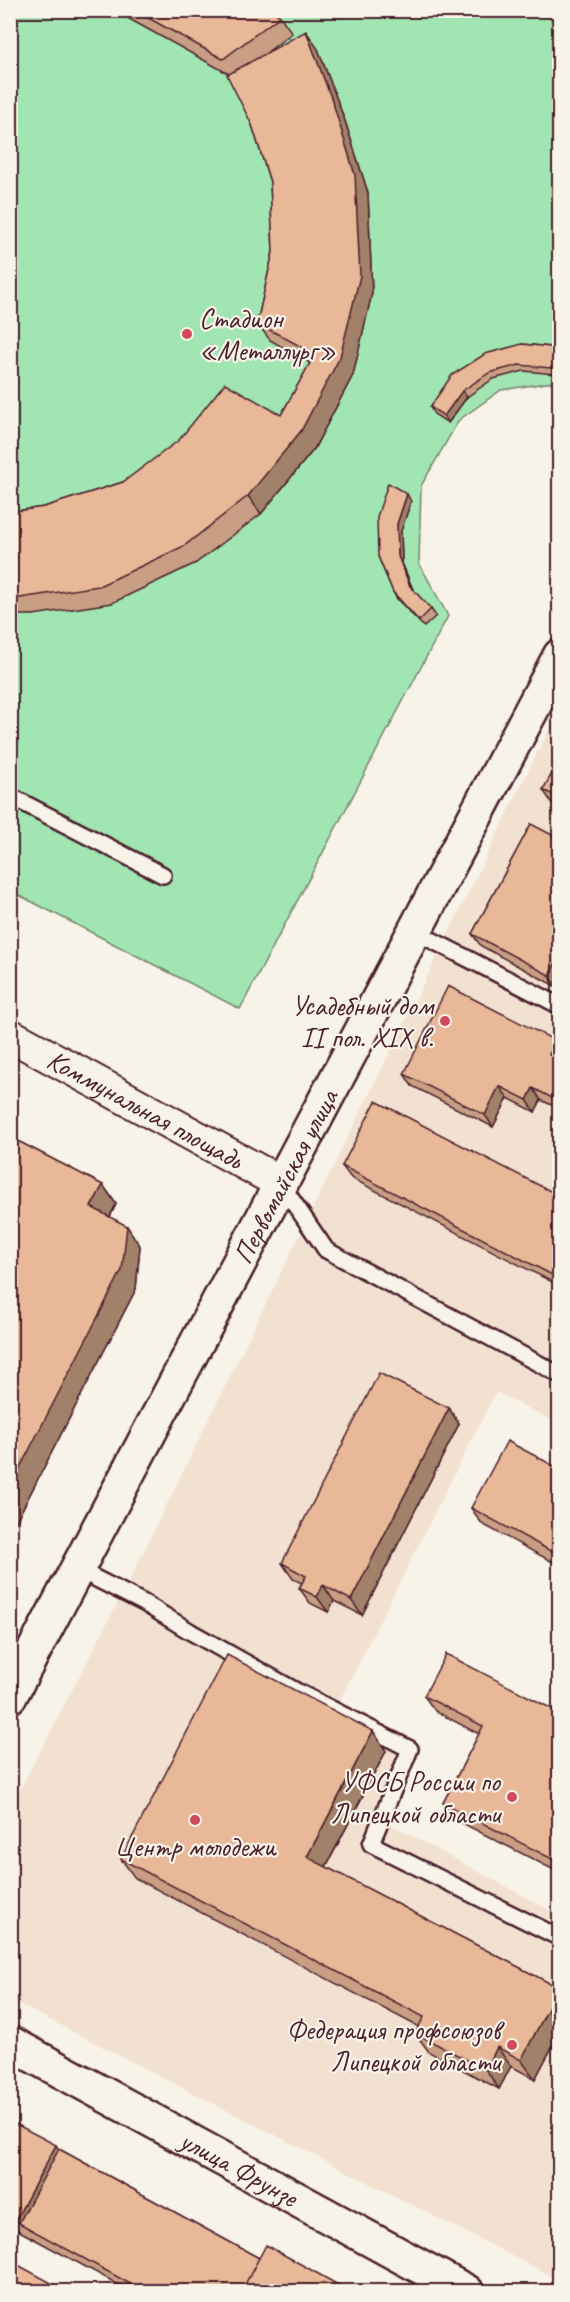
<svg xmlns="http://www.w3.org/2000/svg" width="570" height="2302" font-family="Caveat,sans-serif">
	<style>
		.built { fill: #f2e1d0 }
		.green { fill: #a1e6b2; stroke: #76826e; stroke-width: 1.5 }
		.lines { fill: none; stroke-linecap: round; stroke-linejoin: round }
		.lane-casing { stroke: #4a1f2b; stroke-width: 20 }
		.street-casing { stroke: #4a1f2b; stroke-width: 36 }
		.secondary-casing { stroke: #4a1f2b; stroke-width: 38 }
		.lane { stroke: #f7f3e8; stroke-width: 15 }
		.street { stroke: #f7f3e8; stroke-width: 32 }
		.secondary { stroke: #f7f3e8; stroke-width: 33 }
		.wall { fill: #c89e84; stroke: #4a1f2b; stroke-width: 1.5 }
		.shaded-wall { fill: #a2816b; stroke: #4a1f2b; stroke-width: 1.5 }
		.building { fill: #e8b899; stroke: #4a1f2b; stroke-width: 1.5 }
		.poi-dot { fill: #d1495b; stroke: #f7f3e8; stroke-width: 2 }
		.labels { text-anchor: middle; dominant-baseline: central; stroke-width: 4.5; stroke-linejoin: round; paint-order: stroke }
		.poi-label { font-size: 28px; fill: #4a1f2b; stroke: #f7f3e8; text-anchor: end }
		.street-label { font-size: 28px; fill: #4a1f2b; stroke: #f7f3e8 }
	</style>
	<rect width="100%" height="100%" fill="#f7f3e8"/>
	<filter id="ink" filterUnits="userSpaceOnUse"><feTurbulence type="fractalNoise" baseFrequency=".0167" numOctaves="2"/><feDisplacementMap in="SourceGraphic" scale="12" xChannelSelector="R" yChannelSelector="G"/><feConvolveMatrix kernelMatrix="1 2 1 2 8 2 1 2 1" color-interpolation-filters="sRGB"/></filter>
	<g filter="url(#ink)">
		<path class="built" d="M559,709V1424L496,1392L339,1702L422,1745L386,1822L559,1915V2274L553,2277L11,2000L10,1809L127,1585Z"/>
		<path class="green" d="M10,11H559V381L501,390L459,420L421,486L419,563L448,616L240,1009L11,891Z"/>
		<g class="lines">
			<defs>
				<path id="lane" d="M10,796L163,875
					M414,931L560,1006
					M281,1184L326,1250L560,1375
					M77,1569L144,1603L191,1632L298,1692L410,1749L371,1844L560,1938"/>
				<g id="street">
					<path id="s1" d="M10,1035L281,1183"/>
				</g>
				<g id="secondary">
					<path id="s2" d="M10,1696L560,656"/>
					<path id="s3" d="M10,2043L467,2292"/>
				</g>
			</defs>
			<use href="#lane" class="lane-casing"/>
			<use href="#street" class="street-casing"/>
			<use href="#secondary" class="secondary-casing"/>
			<use href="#lane" class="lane"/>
			<use href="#street" class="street"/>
			<use href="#secondary" class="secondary"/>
		</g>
		<path class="wall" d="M113,10H271L280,16L292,33L269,51L318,49L345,121L368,193L372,293L353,375L314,449L261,514L196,563L112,603L33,615H10V512L44,507L123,482L281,415L310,363L270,340L257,323L273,252L270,182L252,125L229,74Z
			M522,344L560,348V366L555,374L524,371L493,379L467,397L448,423L434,414L430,407Z
			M411,501L401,531L402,563L413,590L431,609L436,616L424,627L397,599L393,592L378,556Z
			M560,759V808L554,806L543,790Z
			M531,824L557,987L481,946L472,934Z
			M560,1046V1109L541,1100L535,1112L508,1098L493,1127L412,1086L404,1074Z
			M10,1137L103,1185L116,1204L110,1217L140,1246L136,1289L10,1533Z
			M342,1166L560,1196V1286L351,1178Z
			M449,1408L459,1424L362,1615L334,1601L328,1612L310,1603L299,1588L302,1583L293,1579L282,1563Z
			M560,1469V1566L482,1524L471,1508Z
			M424,1696L560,1713V1873L454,1819L443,1803L479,1734L435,1711Z
			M373,1731L386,1751L326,1867L559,1988L560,1989V2032L535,2079L511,2066L499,2089L429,2052L415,2033L419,2027L135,1878L121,1859Z
			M10,2121L59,2149L259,2258L351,2292H132L10,2226Z"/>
		<path class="shaded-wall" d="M306,31L318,49L345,121L368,193L372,293L353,375L314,449L261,514L248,496L340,357Z
			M560,351V366L555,374L551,368Z
			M462,391L467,397L448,423L444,416Z
			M407,494L411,501L401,531L402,563L414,592L410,586L398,556L397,524Z
			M560,955V982L557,987L549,975Z
			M556,1041L560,1046V1062L549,1055Z
			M499,1086L508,1098L493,1127L485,1115Z
			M533,1088L541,1100L535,1112L527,1100Z
			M103,1185L116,1204L105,1226L91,1207Z
			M127,1226L140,1246L136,1289L10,1533V1487Z
			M449,1408L459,1424L362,1615L351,1600Z
			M323,1585L334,1601L328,1612L317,1597Z
			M373,1731L386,1751L321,1876L307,1857Z
			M559,1988L560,1989V2032L535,2079L521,2060Z
			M497,2047L511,2066L499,2089L486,2070Z
			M56,2145L67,2161L19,2223L16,2219Z
			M57,2286L61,2292H54Z"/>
		<path class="building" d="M134,10H271L280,16L223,59Z
			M306,31L333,103L355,175L360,276L340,357L301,431L248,496L184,546L99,586L20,598H10V512L44,507L123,482L179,440L225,383L281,415L315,354L257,323L273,252L270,182L252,125L227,75Z
			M522,344L560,348V351L551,368L519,365L489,373L462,391L444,416L430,407L452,375L485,354Z
			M388,483L407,494L397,524L398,556L410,586L431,609L419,621L393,592L378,556L377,517Z
			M560,759V798L543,790Z
			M531,824L560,839V955L549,975L472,934Z
			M448,986L556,1041L549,1055L560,1060V1102L533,1088L527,1100L499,1086L485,1115L404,1074Z
			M376,1101L560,1196V1279L342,1166Z
			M10,1137L103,1185L91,1207L127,1226L122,1270L10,1487V1254L15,1245L10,1243Z
			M379,1373L449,1408L351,1600L323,1585L317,1597L299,1588L306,1576L282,1563Z
			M507,1441L560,1469V1556L471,1508Z
			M446,1654L560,1713V1863L443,1803L483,1726L424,1696Z
			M227,1655L373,1731L307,1857L559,1988L521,2060L497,2047L486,2070L415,2033L424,2017L121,1859Z
			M10,2121L56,2145L16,2219L10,2216Z
			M59,2149L259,2258L241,2292H145L19,2223Z
			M266,2245L351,2292H241Z
			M18,2265L57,2286L54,2292H10V2278Z"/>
	</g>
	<g class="poi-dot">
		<circle cx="187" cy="334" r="6"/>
		<circle cx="445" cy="1021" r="6"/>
		<circle cx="512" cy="1797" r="6"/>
		<circle cx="195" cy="1820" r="6"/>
		<circle cx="512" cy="2045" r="6"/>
	</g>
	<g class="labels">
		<g class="poi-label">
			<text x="199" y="318" text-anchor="start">Стадион<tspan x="199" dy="32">«Металлург»</tspan></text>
			<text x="433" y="1005">Усадебный дом<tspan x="433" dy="32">II пол. XIX в.</tspan></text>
			<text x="500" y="1781">УФСБ России по<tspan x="500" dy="32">Липецкой области</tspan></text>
			<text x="195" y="1846" text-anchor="middle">Центр молодежи</text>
			<text x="500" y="2029">Федерация профсоюзов<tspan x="500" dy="32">Липецкой области</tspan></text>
		</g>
		<g class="street-label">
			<text stroke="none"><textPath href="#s1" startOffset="154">Коммунальная площадь</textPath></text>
			<text stroke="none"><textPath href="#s2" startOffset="588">Первомайская улица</textPath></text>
			<text stroke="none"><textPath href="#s3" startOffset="261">улица Фрунзе</textPath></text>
		</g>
	</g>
	<rect width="570" height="2302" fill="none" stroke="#f7f3e8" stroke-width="36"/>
	<rect x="18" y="18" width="534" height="2266" fill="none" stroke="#4a1f2b" stroke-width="2" filter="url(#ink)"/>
</svg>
